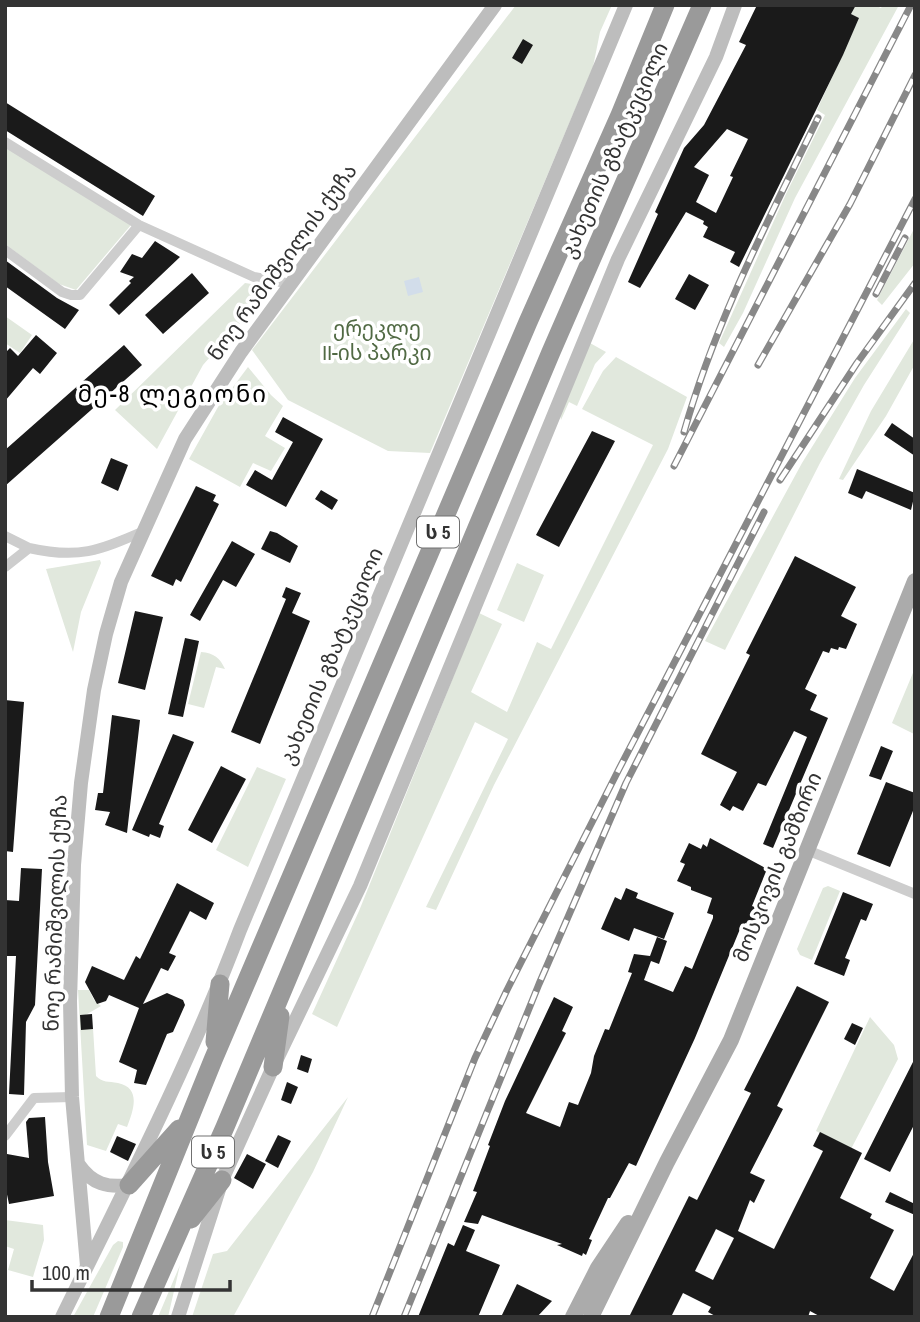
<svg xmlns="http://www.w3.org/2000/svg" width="920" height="1322" font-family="'Archivo Narrow','Noto Sans Georgian',sans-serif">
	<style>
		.green { fill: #e1e8dd }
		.water { fill: #d2ddea }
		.building { fill: #1a1a1a; fill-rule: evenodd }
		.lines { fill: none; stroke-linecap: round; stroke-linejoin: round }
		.street { stroke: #cdcdcd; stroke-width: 10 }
		.secondary { stroke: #bdbdbd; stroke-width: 14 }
		.primary { stroke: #ababab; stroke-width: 16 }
		.highway { stroke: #9a9a9a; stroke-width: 19 }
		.rail-casing { stroke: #888; stroke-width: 7 }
		.rail { stroke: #fff; stroke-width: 4.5; stroke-dasharray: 13; stroke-linecap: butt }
		.labels { text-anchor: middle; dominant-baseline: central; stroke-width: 7; stroke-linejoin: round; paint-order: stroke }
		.shield { fill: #fff; stroke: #707070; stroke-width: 2 }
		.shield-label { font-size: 19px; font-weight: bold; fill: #333 }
		.street-label { font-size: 21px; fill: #333; stroke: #fff }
		.park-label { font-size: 21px; fill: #516a44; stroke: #fff }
		.quarter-label { font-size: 24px; letter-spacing: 2px; fill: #000; stroke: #fff }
	</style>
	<rect width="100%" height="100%" fill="#fff"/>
	<path class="green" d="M516,5H612L600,32L593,67L430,453L388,451L288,400L252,350Z
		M856,5H874L881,8L883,5H899L795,198L743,313L724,347L719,343L786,194L825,115L817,110L859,18L851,14Z
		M5,147L131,225L76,290L59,284L5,244Z
		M915,227V263L882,305L877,300Z
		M245,283C256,284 260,287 263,297L203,365L157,449L115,410Z
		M906,309L910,313L864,385L820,463L725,650L705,641L802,463L855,378Z
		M5,316L32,335L20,353L5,343Z
		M915,338V364L886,416L843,480L839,479L871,411Z
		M590,343L606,352L595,364L577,406L569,402L561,420L560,414Z
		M616,357L687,397L668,449L494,785L436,910L426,907L508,739L475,722L337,1027L312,1014L359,911L479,613L502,624L471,692L507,712L537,642L551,649L653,445L582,409L603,371Z
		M248,367L271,395L283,406L265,436L285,448L271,471L253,463L240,487L189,459L218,407Z
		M100,560L101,563L81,612L73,652L46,569Z
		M517,563L544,575L524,622L497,610Z
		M201,652C214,653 220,658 225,669L216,667L204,708L188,704Z
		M915,668V732L914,734L892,723Z
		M257,767L286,779L248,867L216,850Z
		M828,886L840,891L812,960L800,955L797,949L823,888Z
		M78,990H89L94,1000L101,1006L82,1017L83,1028H93L96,1076C103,1083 108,1081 118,1083C142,1088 133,1111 127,1127L118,1124L106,1151L87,1145Z
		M870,1017L894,1045L898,1059L851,1149L816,1131Z
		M348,1097L313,1172L233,1317H192L213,1254L227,1251Z
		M5,1220L43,1225L44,1240L33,1277L8,1270L14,1249L5,1246Z
		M118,1241L123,1242V1247L93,1317H73L113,1245Z
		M180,1265L168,1317H158Z"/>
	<path class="water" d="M419,277L423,292L408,296L404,281Z"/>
	<path class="building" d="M757,5H856L851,14L859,18L843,55L739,267L730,262L735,252L703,237L708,227L703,224L704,221L686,212L640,288L628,282L658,214L655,212L684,148L704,125L746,45L739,42ZM727,129L748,139L730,176L733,177L716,213L696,202L709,175L694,167Z
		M523,39L533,45L522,64L512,58Z
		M5,102L155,196L143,216L5,130Z
		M155,241L180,257L119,315L109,305L131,283L129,281L134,277L120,272L132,254L142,258Z
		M5,260L57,298L79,310L65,329L5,286Z
		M192,273L209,293L163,334L145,315Z
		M689,274L709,285L695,310L675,299Z
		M36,335L57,353L40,374L33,368L5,401V353L10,348L18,356Z
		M124,345L142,365L5,486V450Z
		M283,417L323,439L286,507L246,485L255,470L272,480L293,442L275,432Z
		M892,423L915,439V456L884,435Z
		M592,431L615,441L559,547L536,535Z
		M111,458L128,465L118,491L101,483Z
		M857,469L915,493L911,510L866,491L862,499L848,493Z
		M196,486L216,495L213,501L219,504L181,582L176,579L173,586L151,576Z
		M321,490L338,500L332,510L315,499Z
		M270,531L277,533L298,546L290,563L261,549Z
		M232,541L255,554L236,587L223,580L200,621L190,615Z
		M795,556L856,587L841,616L857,624L846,649L839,647L838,650L831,648L829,653L823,651L805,689L817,695L810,710L828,718L773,848L763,844L807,737L794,731L766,786L758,783L743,811L733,806L730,811L720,805L737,772L701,754L750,655L746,653Z
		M286,587L301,593L292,613L310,621L260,744L231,732L286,599L282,597Z
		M135,611L163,617L145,690L118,683Z
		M185,638L199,641L183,717L168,714Z
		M5,700L24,702L13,852L5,851Z
		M112,715L140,720L127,833L105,825L110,812L95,810L98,793H103Z
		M173,734L194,742L159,824L164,826L160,838L150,834L149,837L132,830Z
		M881,746L893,751L881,780L869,776Z
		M221,766L246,779L212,843L188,830Z
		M886,782L915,793V806L890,867L857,854Z
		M710,838L767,869L752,906L762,910L756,927L745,923L743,930L740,929L695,1038L642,1153L636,1166L629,1163L610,1198H608L589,1239L592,1240L586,1255L583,1253L582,1256L557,1245L562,1244L482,1215L478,1224L464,1222L477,1192L473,1191L490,1146L488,1145L505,1101L554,997L573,1007L562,1031L566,1033L526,1113L560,1127L569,1102L578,1105L591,1073L594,1056L605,1029L609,1030L632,973L628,972L634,954L650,956L657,937L667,941L659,964L651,961L644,980L673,992L685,966L692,969L713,918V915L707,913L712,898L691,890V887L677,881L685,864L680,862L689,843L701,849L703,844L707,847Z
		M21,868L42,869L35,1005L26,1022L24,1095L9,1094L16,956H5V900L19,901Z
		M177,883L214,903L206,920L190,911L169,953L176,956L168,971L161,968L143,1004L167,993L183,1000L185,1005L173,1032L167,1034L146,1085L134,1083L137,1070L119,1062L139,1008L109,995L106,1001L97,1004L85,982L92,966L124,980L136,956L140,959Z
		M626,888L638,893L636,898L674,913L664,939L634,928L629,941L601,929L615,897L621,900Z
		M843,892L873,904L866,921L861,919L845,958L850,960L844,976L814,964Z
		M797,986L829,1002L777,1106L783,1109L750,1173L765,1180L754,1203L750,1200L738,1231L774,1249L823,1151L813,1146L820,1132L862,1153L840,1198L872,1214L870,1218L894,1230L870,1278L894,1291L915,1251V1317H821L810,1311L808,1317H717L708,1312L711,1307L683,1293L671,1317H629L689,1196L697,1200L751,1093L744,1090ZM716,1229L734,1238L713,1280L695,1271Z
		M92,1014L93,1029L81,1030L80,1015Z
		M852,1023L863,1028L855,1045L844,1039Z
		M301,1055L312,1059L308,1073L297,1069Z
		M915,1058V1123L890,1172L864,1159Z
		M287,1082L298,1087L291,1104L281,1100Z
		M45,1117L48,1162L54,1196L9,1204L5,1185V1158L7,1154L29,1158L26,1122L29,1118Z
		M278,1135L291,1141L278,1168L265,1161Z
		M117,1136L136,1144L128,1161L110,1152Z
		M247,1154L266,1164L253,1189L234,1178Z
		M890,1192L915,1204V1215L885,1202Z
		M463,1225L475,1230L466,1251L500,1265L478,1317H418L448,1243L454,1246Z
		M517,1284L552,1301L537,1317H501Z"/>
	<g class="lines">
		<path class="street" d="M5,142L139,225L254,277L291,284
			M5,250L62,292L71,295H80L139,225
			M5,536L29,548
			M5,567L29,548C78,559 99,551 144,531
			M807,850L915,894
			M5,1136L34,1098L72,1097"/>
		<path class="secondary" d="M79,1165C92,1184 108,1188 129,1185
			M87,1266L72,1097L70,1001L74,865L81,783L94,690L106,634L121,582L185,439L241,352L495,5
			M62,1317C125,1189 190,1063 240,930L626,5
			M178,1317L222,1180L273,1067L360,886L618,259L716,57L735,5"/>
		<path class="primary" d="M573,1317L598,1268L628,1223
			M591,1317L667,1162L731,1040L915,581"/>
		<path class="highway" d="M215,1042L220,984
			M273,1067L280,1016
			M129,1185L179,1129
			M191,1219L222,1180
			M109,1317L213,1060L528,322L620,115L665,5
			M141,1317L225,1127L551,352L702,5"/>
		<defs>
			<path id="rail" d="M876,294L905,238
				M758,365L850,204L915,75
				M684,432C715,322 768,221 818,118
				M674,466L911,5
				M780,480L857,363L915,283
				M372,1317L475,1058L507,990L619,769L915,199
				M404,1317L539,984L626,783L764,512"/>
		</defs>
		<use href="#rail" class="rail-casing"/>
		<use href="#rail" class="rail"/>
	</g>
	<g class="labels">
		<g class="shield">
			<rect x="417" y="516.5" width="42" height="31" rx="5"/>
			<rect x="192" y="1136.5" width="42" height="31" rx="5"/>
		</g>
		<g class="shield-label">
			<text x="438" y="532">ს 5</text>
			<text x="213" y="1152">ს 5</text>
		</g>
		<g class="street-label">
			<text transform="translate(614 150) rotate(-66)">კახეთის გზატკეცილი</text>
			<text transform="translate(282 262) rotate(-54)">ნოე რამიშვილის ქუჩა</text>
			<text transform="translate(331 656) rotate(-67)">კახეთის გზატკეცილი</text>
			<text transform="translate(777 867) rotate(-68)">მოსკოვის გამზირი</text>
			<text transform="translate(55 913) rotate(-88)">ნოე რამიშვილის ქუჩა</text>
		</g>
		<g class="park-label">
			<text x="377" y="328">ერეკლე<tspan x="377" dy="24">II-ის პარკი</tspan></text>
		</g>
		<g class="quarter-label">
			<text x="173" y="393">მე-8 ლეგიონი</text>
		</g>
	</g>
	<rect width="920" height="1322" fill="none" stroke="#333333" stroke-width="14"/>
	<path d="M32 1280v10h198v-10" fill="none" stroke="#333333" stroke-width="3.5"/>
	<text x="42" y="1280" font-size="21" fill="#333333" stroke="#ffffff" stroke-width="5" paint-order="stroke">100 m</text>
</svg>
